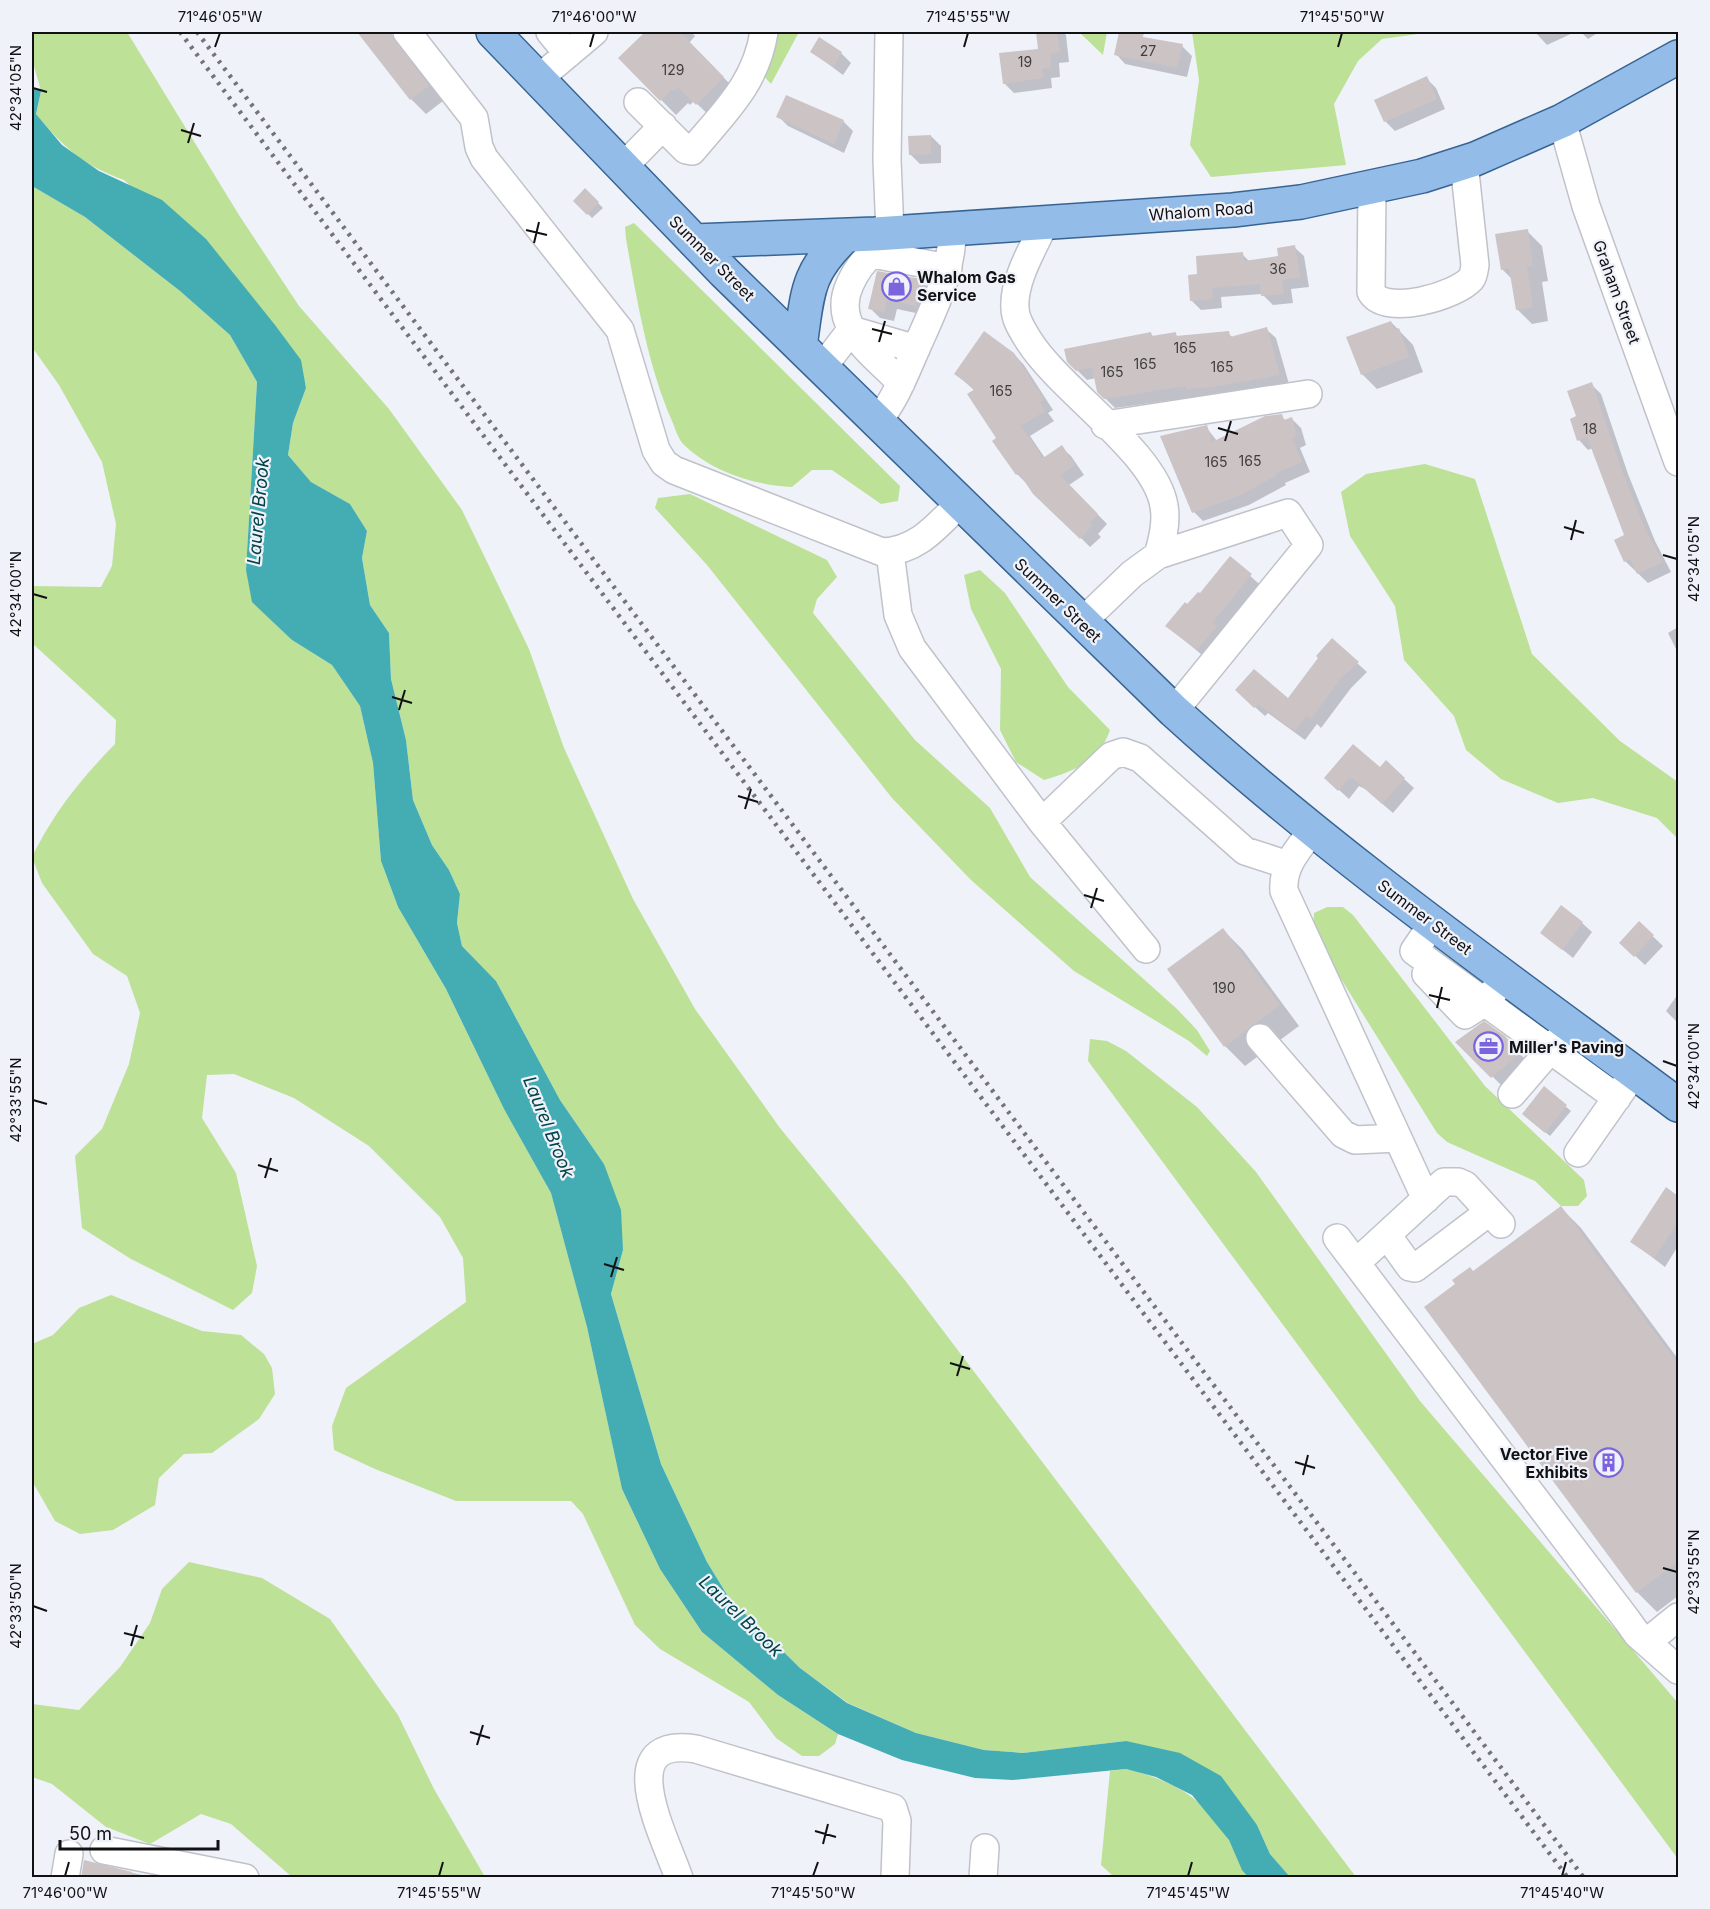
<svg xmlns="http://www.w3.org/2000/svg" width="1710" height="1909" font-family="Inter,sans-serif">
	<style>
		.green { fill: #bce197 }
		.water { fill: #44adb3 }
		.shadow { fill: #0003 }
		.building { fill: #ccc3c5 }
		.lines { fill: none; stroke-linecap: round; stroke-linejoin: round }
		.minor-casing { stroke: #c0c2ca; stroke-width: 30 }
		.major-casing { stroke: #376493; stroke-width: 36 }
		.minor { stroke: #fff; stroke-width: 27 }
		.major { stroke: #93bce8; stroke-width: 33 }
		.rail { stroke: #737479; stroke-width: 4.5; stroke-dasharray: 3 6; stroke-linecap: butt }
		.ticks { fill: none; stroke: #111114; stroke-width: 2 }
		.labels { text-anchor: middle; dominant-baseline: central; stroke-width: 4.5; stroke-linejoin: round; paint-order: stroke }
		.number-label { font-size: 14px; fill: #403e40 }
		.street-label { font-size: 16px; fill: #111114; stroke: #f0f2fa }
		.poi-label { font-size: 16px; font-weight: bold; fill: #111114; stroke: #f0f2fa; text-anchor: start }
		.water-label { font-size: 18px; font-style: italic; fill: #004347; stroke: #f0f2fa }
		.neatline { fill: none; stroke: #111114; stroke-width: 2 }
		.ticks-label { font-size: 15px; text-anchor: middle; fill: #111114 }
	</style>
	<rect width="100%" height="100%" fill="#f0f2fa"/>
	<path class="green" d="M32,32H127L239,215L299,306L389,409L462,510L529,649L564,748L633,899L695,1009L780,1128L904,1279L1356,1877H1290L1270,1854L1257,1825L1126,1741L1023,1753L984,1750L916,1733L848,1703L800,1668L729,1598L707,1562L661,1464L611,1294L623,1250L604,1164L560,1100L496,981L462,946L457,923L460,894L449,870L432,845L413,800L406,740L391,679L389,633L370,605L362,558L367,531L350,504L311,482L288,455L293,423L306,388L300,360L244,288L124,180C83,165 64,148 36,114L41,91L32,59Z
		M775,32H799L771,84L761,73Z
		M1080,32H1107L1103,55L1081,34Z
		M1192,32H1432L1382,39L1358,61L1334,104L1346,165L1211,177L1190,145L1199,80Z
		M32,186L85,217L180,291L230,335L257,382L246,570L292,640L332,665L360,706L373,763L381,861L398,907L446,989L504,1109L551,1193L587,1327L622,1489L660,1569L702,1632L778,1695L838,1734L835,1744L819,1756H802L776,1738L749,1702L660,1649L635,1625L583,1514L571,1501H456L375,1469L334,1450L332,1426L346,1388L466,1302L463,1258L440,1217L369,1146L294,1098L234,1074L207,1075L202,1118L236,1173L257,1266L252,1293L233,1310L131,1259L82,1228L75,1156L102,1129L129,1064L140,1013L127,976L93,954L42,883L32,857C55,811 80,780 115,744L116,720L32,643V586L101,587L112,566L116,524L102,462L59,385L32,347Z
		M634,223L900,486L898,501L881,504L832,470H812L792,487C754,485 712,472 684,445C678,439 675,428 672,421C647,363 637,300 626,239L625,227Z
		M1425,464L1475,479L1532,654L1620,741L1678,782V839L1657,818L1593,798L1558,803L1501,779L1466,750L1454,716L1404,660L1395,606L1350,536L1341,492L1366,474Z
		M690,494L827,560L837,577L817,599L813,613L915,740L990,808L1030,877L1177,1009L1197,1030L1210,1051L1207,1056L1189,1041L1074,971L971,880L892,798L707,565L655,508L658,498Z
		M980,570L1005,593L1068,687L1110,730C1099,762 1074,771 1044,780L1016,762L1000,730L1001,669L971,609L964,575Z
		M1327,907H1343L1353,915L1485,1086L1584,1180L1587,1196L1578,1206H1561L1535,1181L1447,1142L1437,1133L1313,934L1314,913Z
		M1090,1039L1107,1041L1126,1051L1197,1107L1256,1172L1420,1401L1678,1703V1859L1088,1061Z
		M111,1295L202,1331L241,1335L264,1354L272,1368L275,1394L259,1419L212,1453L184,1454L159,1478L155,1505L113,1530L80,1534L55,1521L32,1481V1344L53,1335L79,1308Z
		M189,1562L262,1578L330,1619L398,1715L434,1789L485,1877H292L231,1824L201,1814L150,1844L106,1827L52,1784L32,1777V1704L79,1710L120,1667L150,1623L162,1589Z
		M1126,1769C1171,1780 1206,1798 1229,1840C1236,1853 1239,1866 1248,1877H1114L1101,1865L1110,1771Z"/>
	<path class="water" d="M32,87L41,91L36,114L62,145L99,171L162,200L206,239L275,325L301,360L306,388L293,423L288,455L311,482L350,504L367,531L362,558L370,605L389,633L391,679L406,740L413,800L432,845L449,870L460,894L457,923L462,946L496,981L560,1100L604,1164L621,1210L623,1250L611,1294L661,1464L707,1562L729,1598L800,1668L847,1703L916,1733L984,1750L1023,1753L1126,1741L1180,1753L1221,1776L1257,1825L1270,1854L1290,1877H1248L1242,1870L1229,1840L1192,1795L1156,1777L1126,1769L1013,1780L975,1778L902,1760L838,1734L778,1695L702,1632L660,1569L622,1489L587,1327L551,1193L504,1109L446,989L398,907L381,861L373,763L360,706L332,665L292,640L252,602L246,570L257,382L230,335L180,291L85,217L32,186Z"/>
	<path class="shadow" d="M359,32H390L443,101L426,114L411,99Z
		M647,32H691L695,36L689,43L738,92L712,118L694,101L690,105L688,103L676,115L620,58Z
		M1038,32H1062L1066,35L1069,62L1059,63L1060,77L1051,78L1052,88L1014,93L1004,83L1040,50Z
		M1535,32H1575L1547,45Z
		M1581,32H1599L1588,39Z
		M1182,46L1192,56L1187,77L1125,64L1116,54Z
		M812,52L841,53L851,63L843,75Z
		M1426,78L1436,88L1445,109L1395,131L1385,121Z
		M778,116L843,121L853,131L844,153L788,126Z
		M931,136L941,146V163L920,164L910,154Z
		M585,190L603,208L592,218L575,201Z
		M1527,231L1542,246L1548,281L1542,282L1548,321L1532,324L1517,309L1512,279L1502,269Z
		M1294,247L1304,256L1309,287L1291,289L1293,303L1273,305L1262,294L1221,297L1222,308L1201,310L1191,300L1199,276L1242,254L1250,262L1279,257Z
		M921,281L930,290L925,315L897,309L894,321L880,318L870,308Z
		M1391,322L1413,345L1423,372L1377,389L1362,374Z
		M1266,329L1276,338L1289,384L1115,408L1098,391L1096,378L1087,380L1068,361L1151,334L1154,337L1175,333L1178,337L1228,333L1233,338Z
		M1014,354L1024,365L1053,410L1048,413L1054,421L1030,436L1045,458L1061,447L1071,456L1084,475L1069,485L1107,524L1098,534L1101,537L1090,547L1017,474L994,441L998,439L975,391L956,374Z
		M1591,384L1601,394L1628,474L1655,541L1671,572L1648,583L1625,561L1626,536L1593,448L1588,450L1579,440L1578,417Z
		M1281,416L1286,421L1292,419L1301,428L1306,445L1300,448L1310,472L1285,483L1286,485L1249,505L1203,521L1194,512L1206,427L1217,441Z
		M1230,558L1266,590L1213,664L1167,626L1200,595Z
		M1678,627V653L1668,633Z
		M1357,663L1367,672L1351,688L1321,728L1317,724L1305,740L1268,713L1265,716L1247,700H1288Z
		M1380,769L1404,779L1414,788L1393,813L1365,789L1359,786L1349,799L1326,778Z
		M1582,923L1592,932L1573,958L1542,933Z
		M1639,923L1663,946L1645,965L1631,952Z
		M1223,930L1243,950L1299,1026L1245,1066L1225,1046Z
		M1678,994V1023L1666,1011Z
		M1458,1042L1515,1048L1529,1064L1502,1086Z
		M1545,1089L1571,1111L1550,1136L1528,1118Z
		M1666,1189L1678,1198V1246L1665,1267L1632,1242Z
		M1561,1208L1581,1228L1678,1359V1596L1657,1612L1637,1592L1473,1273Z
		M85,1862L155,1878H83Z"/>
	<path class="building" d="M357,32H389L429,86L410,100Z
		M645,32H680L724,77L696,105L678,87L674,91L672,89L660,101L618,58Z
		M1036,32H1057L1060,52L1050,54L1051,68L1042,69L1043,78L1003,84L999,53L1038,49Z
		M1119,32H1144L1143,37L1183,44L1177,68L1114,55Z
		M819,37L842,52L833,67L810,52Z
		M1427,76L1437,99L1384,122L1374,100Z
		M786,95L844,120L834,144L776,117Z
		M931,135V154L909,155L908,136Z
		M585,188L599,202L587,215L573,201Z
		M1528,229L1533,266L1527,267L1533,307L1516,310L1509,268L1501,270L1495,234Z
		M1295,245L1300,277L1282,280L1284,294L1261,296L1260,284L1212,288L1213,299L1190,301L1188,275L1197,274L1196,256L1243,252L1244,261L1278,256L1277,248Z
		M877,271L921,279L916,306L887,300L884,312L868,309Z
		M1391,321L1394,330L1399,328L1409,357L1361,375L1346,337Z
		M1267,327L1280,375L1212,387L1186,389L1185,386L1104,399L1097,392L1092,367L1076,371L1067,362L1064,349L1151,332L1152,336L1176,332V336L1229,331L1230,337Z
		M984,331L1014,353L1044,399L1040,402L1045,411L1021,426L1043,458L1062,445L1075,465L1060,475L1098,514L1089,523L1092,526L1080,539L1033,494L1019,473L1016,475L992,441L996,438L967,394L975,389L954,374Z
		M1592,382L1619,463L1645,529L1663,562L1637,574L1630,559L1624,562L1614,540L1624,535L1587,437L1577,441L1570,419L1576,416L1567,391Z
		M1282,414L1284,420L1292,417L1297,436L1292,438L1302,462L1276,473L1277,475L1239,496L1192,513L1160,436L1207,425L1212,442L1265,416Z
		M1230,556L1252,574L1212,623L1217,626L1197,650L1165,626L1185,602L1187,604L1198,592L1200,593Z
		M1332,638L1359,662L1341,678L1311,719L1306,716L1295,731L1258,704L1254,708L1235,690L1254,669L1288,698L1318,658L1316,656Z
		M1353,744L1380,767L1386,760L1405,778L1382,804L1354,779L1349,778L1338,791L1324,778Z
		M1561,905L1583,922L1562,950L1540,933Z
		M1639,921L1654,935L1634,957L1619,943Z
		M1223,928L1280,1005L1224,1047L1167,969Z
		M1484,1021L1505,1036L1520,1053L1491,1078L1455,1042Z
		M1544,1086L1567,1105L1545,1133L1522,1114Z
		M1666,1187L1678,1196V1222L1654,1258L1630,1242Z
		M1561,1206L1678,1364V1562L1636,1593L1424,1307L1455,1284L1452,1280L1470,1267L1473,1271Z
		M84,1860L132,1872L131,1878H81Z"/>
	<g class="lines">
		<defs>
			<path id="minor" d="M407,32L474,118L479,147L484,158L620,330L656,450L664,463L674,470L882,552C917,551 936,527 959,504
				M550,32L568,54
				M889,32L887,160L890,233
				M538,79L594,32
				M638,102L686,150L692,151C724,112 756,84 764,32
				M1562,121L1586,206L1678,462
				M623,167L663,126
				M1372,187L1371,292C1385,317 1456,296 1471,279C1474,275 1474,270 1475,265L1464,163
				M1045,222C1034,247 1013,280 1015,308C1015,320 1023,331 1029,341C1060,390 1156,453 1164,506C1167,522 1163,539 1158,555
				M822,368L851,330L916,349
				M901,383C874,354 830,327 850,284C855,273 863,261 872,254L948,268
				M877,422C896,399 906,371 918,344C935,306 953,270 952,228
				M1105,425L1308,394
				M890,552L898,615L912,648L1042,822L1146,949
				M1081,623L1132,574L1158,555L1288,513L1309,545L1174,711
				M1042,822L1111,756L1123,752L1140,758L1245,851L1288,865
				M1313,830C1298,849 1282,866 1284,891L1426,1199
				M1433,923L1414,951L1617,1098
				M1426,974L1465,1015L1485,1002L1495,990
				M1260,1038L1343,1134L1355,1140L1398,1138
				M1512,1094L1562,1036
				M1578,1153L1627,1083
				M1387,1235L1410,1267L1415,1268L1489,1212
				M1337,1238L1627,1620L1637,1634L1678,1670
				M1356,1263L1444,1182H1458L1465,1185L1501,1224
				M1647,1642L1678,1617
				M104,1850L245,1878
				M65,1878L69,1854
				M679,1878C665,1837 610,1735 696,1749L893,1808L897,1821L895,1878
				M983,1878L985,1848"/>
			<path id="major" d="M493,32L724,272L1174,711C1332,855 1507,978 1678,1105
				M694,241L875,234L1233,210L1301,202L1422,176L1475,159L1562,121L1678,57
				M800,346C808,294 805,274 845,236"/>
		</defs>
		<use href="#minor" class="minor-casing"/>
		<use href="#major" class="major-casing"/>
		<use href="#minor" class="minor"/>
		<use href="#major" class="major"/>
		<path class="rail" d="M180,32L1568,1878
			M197,32L1584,1878"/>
	</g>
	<path class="ticks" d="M215,47L220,33M590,47L594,33M964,47L968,33M1338,47L1342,33M33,88L47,92M181,130L201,136M188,143L194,123M526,230L547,235M534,243L539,222M872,329L892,334M879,342L885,321M1218,428L1238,434M1225,441L1231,421M1564,527L1584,533M1571,540L1576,520M1663,555L1677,559M33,594L47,598M392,697L412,703M399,710L405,690M738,796L758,802M745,809L751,789M1084,895L1104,901M1091,908L1097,888M1429,995L1450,1000M1437,1008L1442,987M1663,1061L1677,1066M33,1100L47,1104M258,1165L278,1171M265,1178L271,1158M604,1264L624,1270M611,1277L617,1257M950,1363L970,1369M957,1376L963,1356M1295,1462L1315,1468M1303,1475L1308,1455M1663,1568L1677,1572M33,1606L47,1611M124,1633L144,1638M131,1646L137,1625M470,1732L490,1738M477,1745L483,1725M815,1831L836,1837M823,1844L828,1824M65,1876L69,1862M439,1876L443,1862M813,1876L818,1862M1188,1876L1192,1862M1562,1876L1566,1862"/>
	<defs>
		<symbol id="shop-ring" viewBox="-11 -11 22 22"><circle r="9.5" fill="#f0f2fa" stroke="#7d64df" stroke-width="1.5"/><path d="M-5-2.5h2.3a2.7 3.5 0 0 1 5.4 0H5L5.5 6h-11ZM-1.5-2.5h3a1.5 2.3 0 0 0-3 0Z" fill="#7d64df"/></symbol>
		<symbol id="office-ring" viewBox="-11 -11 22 22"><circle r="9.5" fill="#f0f2fa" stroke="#7d64df" stroke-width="1.5"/><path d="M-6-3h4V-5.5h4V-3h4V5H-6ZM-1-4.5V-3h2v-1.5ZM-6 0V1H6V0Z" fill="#7d64df"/></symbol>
		<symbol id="building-ring" viewBox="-11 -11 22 22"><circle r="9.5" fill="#f0f2fa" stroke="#7d64df" stroke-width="1.5"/><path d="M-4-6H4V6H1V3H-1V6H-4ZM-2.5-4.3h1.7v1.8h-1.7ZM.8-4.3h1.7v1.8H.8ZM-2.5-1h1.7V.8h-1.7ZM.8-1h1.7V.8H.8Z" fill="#7d64df"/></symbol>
	</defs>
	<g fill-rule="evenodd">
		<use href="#shop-ring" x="880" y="270" width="33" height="33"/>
		<use href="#office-ring" x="1472" y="1030" width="33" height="33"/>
		<use href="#building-ring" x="1592" y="1446" width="33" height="33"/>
	</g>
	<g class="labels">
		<g class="number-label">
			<text x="1148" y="50">27</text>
			<text x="1025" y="61">19</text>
			<text x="673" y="69">129</text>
			<text x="1278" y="268">36</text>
			<text x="1185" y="347">165</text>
			<text x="1145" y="363">165</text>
			<text x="1222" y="366">165</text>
			<text x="1112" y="371">165</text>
			<text x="1001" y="390">165</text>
			<text x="1590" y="428">18</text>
			<text x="1250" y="460">165</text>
			<text x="1216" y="461">165</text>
			<text x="1224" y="987">190</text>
		</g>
		<g class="street-label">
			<text transform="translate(1201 211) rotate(-4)">Whalom Road</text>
			<text transform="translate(712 258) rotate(45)">Summer Street</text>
			<text transform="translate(1617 292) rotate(70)">Graham Street</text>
			<text transform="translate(1058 600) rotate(44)">Summer Street</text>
			<text transform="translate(1425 917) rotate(37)">Summer Street</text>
		</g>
		<g class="poi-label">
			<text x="917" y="277">Whalom Gas<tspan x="917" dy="18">Service</tspan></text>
			<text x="1509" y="1047">Miller's Paving</text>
			<text x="1588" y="1454" text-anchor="end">Vector Five<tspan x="1588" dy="18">Exhibits</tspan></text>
		</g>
		<g class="water-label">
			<text transform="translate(258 511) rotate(-85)">Laurel Brook</text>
			<text transform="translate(549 1127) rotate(68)">Laurel Brook</text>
			<text transform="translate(741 1616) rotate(44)">Laurel Brook</text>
		</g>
	</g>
	<rect width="1710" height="1909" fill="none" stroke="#f0f2fa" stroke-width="66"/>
	<path d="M60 1840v9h158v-9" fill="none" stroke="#111114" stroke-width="3"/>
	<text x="69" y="1840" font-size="18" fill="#111114" stroke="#f0f2fa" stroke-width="4.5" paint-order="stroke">50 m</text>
	<rect x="33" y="33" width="1644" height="1843" class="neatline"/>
	<g class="ticks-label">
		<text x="220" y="22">71°46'05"W</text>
		<text x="594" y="22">71°46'00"W</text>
		<text x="968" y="22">71°45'55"W</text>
		<text x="1342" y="22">71°45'50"W</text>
		<text transform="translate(16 88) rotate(-90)" y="5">42°34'05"N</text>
		<text transform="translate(1694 559) rotate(-90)" y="5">42°34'05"N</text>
		<text transform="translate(16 594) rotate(-90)" y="5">42°34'00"N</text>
		<text transform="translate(1694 1066) rotate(-90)" y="5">42°34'00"N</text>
		<text transform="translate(16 1100) rotate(-90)" y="5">42°33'55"N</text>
		<text transform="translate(1694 1572) rotate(-90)" y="5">42°33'55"N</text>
		<text transform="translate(16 1606) rotate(-90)" y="5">42°33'50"N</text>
		<text x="65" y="1898">71°46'00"W</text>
		<text x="439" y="1898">71°45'55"W</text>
		<text x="813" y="1898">71°45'50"W</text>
		<text x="1188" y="1898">71°45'45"W</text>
		<text x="1562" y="1898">71°45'40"W</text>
	</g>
</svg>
